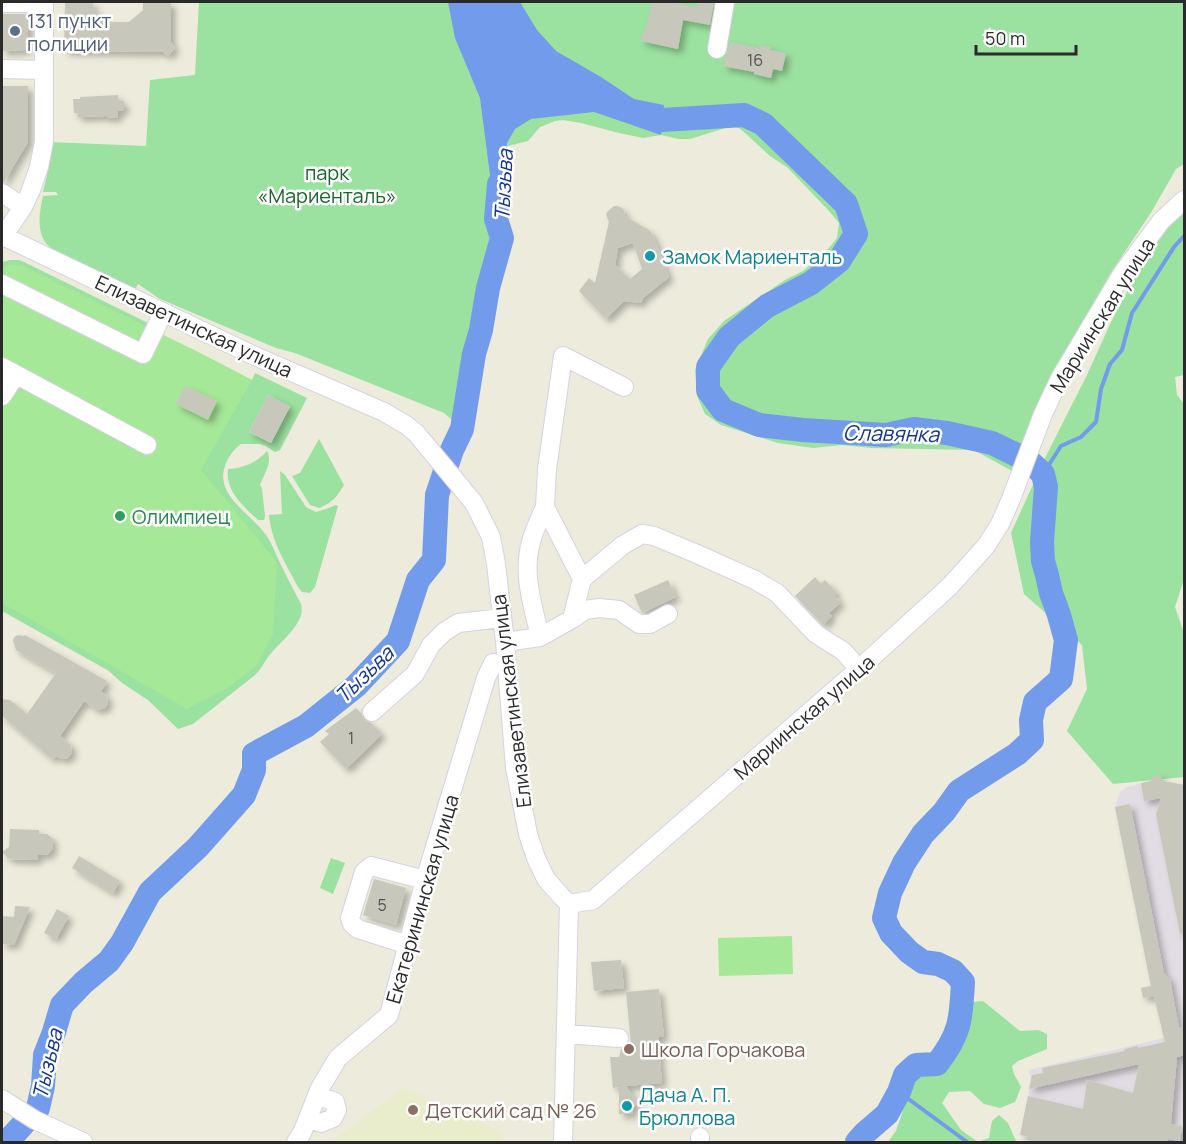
<svg xmlns="http://www.w3.org/2000/svg" width="1186" height="1144" font-family="Manrope,sans-serif">
	<style>
		.industrial { fill: #e2dde4 }
		.education { fill: #eaedcc }
		.green { fill: #9be19f; fill-rule: evenodd }
		.pitch { fill: #a5e897 }
		.water { fill: #739beb }
		.lines { fill: none; stroke-linecap: round; stroke-linejoin: round }
		.stream { stroke: #739beb; stroke-width: 4 }
		.river { stroke: #739beb; stroke-width: 24 }
		.building { fill: #c7c7bc; fill-rule: evenodd; filter: url(#shadow) }
		.minor-casing { stroke: #d5d2e2; stroke-width: 20 }
		.minor { stroke: #fff; stroke-width: 18 }
		.service-dot { fill: #5c6f8a; stroke: #fff; stroke-width: 2 }
		.culture-dot { fill: #0f9aa8; stroke: #fff; stroke-width: 2 }
		.leisure-dot { fill: #2e9e5b; stroke: #fff; stroke-width: 2 }
		.education-dot { fill: #8d6e63; stroke: #fff; stroke-width: 2 }
		.labels { text-anchor: middle; dominant-baseline: central; stroke-width: 5; stroke-linejoin: round; paint-order: stroke }
		.number-label { font-size: 16px; fill: #51514e }
		.service-label { font-size: 20px; fill: #4e5e75; stroke: #fff; text-anchor: start }
		.park-label { font-size: 20px; fill: #1c652a; stroke: #fff }
		.culture-label { font-size: 20px; fill: #0d838f; stroke: #fff; text-anchor: start }
		.street-label { font-size: 20px; fill: #2a2a2a; stroke: #fff }
		.leisure-label { font-size: 20px; fill: #27864d; stroke: #fff; text-anchor: start }
		.education-label { font-size: 20px; fill: #785e54; stroke: #fff; text-anchor: start }
		.water-label { font-size: 21px; font-style: italic; fill: #123496; stroke: #fff }
	</style>
	<defs>
		<filter id="shadow"><feDropShadow dx="4.5" dy="4.5" stdDeviation="3" flood-color="#0004"/></filter>
	</defs>
	<rect width="100%" height="100%" fill="#ecebdc"/>
	<path class="industrial" d="M1160,774L1162,781L1184,785V1142H1030L1031,1137L1020,1135L1030,1087H1033L1029,1070L1164,1038L1154,996L1143,998L1141,988L1151,986L1115,807L1120,792L1127,787L1151,781Z"/>
	<path class="education" d="M404,1088L503,1133L500,1142H330Z"/>
	<path class="green" d="M199,2H1184V164L1176,169L1152,211L1110,274L1055,373L1040,410L1021,445L1012,471L974,450L871,448L842,445L813,448L778,443L721,425L705,414L697,396L695,370L708,339L724,321L785,280L803,271L829,248L837,238L839,223L829,211L788,168L770,156L745,133L739,128L732,126L690,139H679L661,135L643,138L619,133L581,123L563,120L555,121L540,127L528,141L504,147L497,196L496,218L502,238L488,288L481,330L474,354L462,429L444,413L295,353L276,348L160,299L138,284L136,288L133,289L52,249C35,237 39,214 43,196L58,195L56,192H43L49,167L48,159L49,142L146,146L150,80L195,75Z
		M1184,210V375L1175,377L1177,395L1184,404V579L1175,607L1184,633V777L1113,784L1067,731L1087,689L1082,645L1024,594L1011,533L1045,458L1086,377L1112,320L1145,259L1177,216Z
		M10,260H19L24,262L150,324L148,328L2,271V262Z
		M190,348L252,380L255,373L307,398L280,450L275,452L266,446L260,444H241C233,450 228,457 225,466C214,497 255,516 268,538C273,546 276,555 280,563C287,577 294,591 301,604C302,610 302,613 300,618C293,634 276,645 266,660C263,665 260,670 255,675L193,724L178,729L148,700L122,683L109,671L2,611V587L193,478ZM268,395L290,407L271,443L249,432Z
		M319,439L344,485C336,498 333,502 319,508L310,505L292,476L300,473Z
		M267,451C273,462 264,474 260,485L262,489L265,516L264,520H258C243,506 225,491 228,469C244,468 256,463 267,451Z
		M280,471L285,475L306,507L316,512L326,509L336,505L338,506L315,587L310,593L302,592L298,587C286,564 271,541 269,515L282,514Z
		M331,858L345,863L333,894L320,888Z
		M983,1001L1020,1031L1038,1030L1047,1034V1049L1018,1061L1012,1066L1014,1074L1021,1087L1015,1102L1000,1108L984,1104L970,1091L949,1092L942,1103L961,1130L978,1142L989,1138L992,1121L999,1115L1008,1123L1016,1141L1018,1142H888L896,1131L914,1078L937,1068L961,1042L971,1002Z"/>
	<path class="pitch" d="M9,265L23,266L190,348L252,380L201,470L277,562L273,634L256,666L229,687L187,709L2,603V268Z
		M792,936L793,974L719,976L718,938Z"/>
	<path class="water" d="M448,2H520L537,30L556,51L601,77L634,99L664,105L661,135L594,112L531,119L515,129L507,143L505,176L500,202V216L491,214L490,175L480,98L455,38Z"/>
	<g class="lines">
		<path class="stream" d="M1043,474L1061,446L1081,437L1096,422L1101,389L1110,364L1122,350L1132,313L1174,247L1184,236
			M899,1092L967,1142"/>
		<path class="river" d="M631,111L662,120L744,115L763,124L846,204L856,234L839,261L811,283L767,306L729,337L708,367V390L723,410L759,425L803,430L886,435L914,429L947,433L992,443L1029,461L1043,474L1046,487L1042,542L1043,561L1047,575L1051,593L1059,615L1066,640L1061,679L1035,702L1031,720L1032,740L1017,754L959,791L944,812L923,834L904,863L890,893L884,918L891,933L909,952L923,962L938,964L953,971L963,982C961,1019 961,1033 937,1064L916,1065L905,1075L899,1092L887,1114L865,1133L857,1142
			M7,1142L38,1108L43,1086L45,1055L54,1032L62,1005L83,983L109,961L122,943L150,892L198,847L244,795L254,770V754L306,726L356,686L398,641L418,580L434,560L437,495L452,450L462,429L474,354L481,330L488,288L502,238L496,219L499,184"/>
	</g>
	<path class="building" d="M65,2H93V8L105,22H129L143,10V2H171V42L175,48L168,56L163,52L64,51Z
		M652,2H671L697,7L698,2H714L710,25L683,20L678,49L641,41L644,29H646Z
		M2,14H28V47L25,50L2,51Z
		M730,42L759,48L760,45L771,47V50L786,53L782,71L773,69L771,78L754,74V72L723,66Z
		M2,86H28V142L4,182H2Z
		M118,95V101H124V111H118V117L107,118V116L78,117V113H74L73,99H80V97Z
		M614,206H618L622,208L624,211L625,216L650,231L653,235L669,277L643,298L641,303L624,301L606,319L579,291L589,278L595,283L609,222L606,214L608,211ZM633,243L642,269L630,279L615,265L618,248Z
		M185,386L217,401L208,420L176,404Z
		M268,395L290,406L271,443L249,432Z
		M815,577L821,584L825,580L837,593L834,595L841,602L829,613L832,616L823,625L795,596Z
		M668,580L676,597L642,613L634,595Z
		M18,635L24,636L25,635L107,681L101,692L107,695L108,703L105,708L97,710L84,701L60,736L71,745L72,752L68,758L61,759L56,756L52,759L2,716V699L10,700L27,714L56,673L16,650L13,641L14,637Z
		M356,708L361,713L364,720L371,723L382,734L346,769L320,742L329,734L325,731Z
		M1160,774L1162,781L1185,785V933L1180,934L1156,814L1161,798L1144,801L1141,783L1151,781V777Z
		M1130,804L1164,973L1170,979L1179,1028L1185,1026V1055L1177,1057L1171,1124L1182,1126L1180,1141L1168,1139L1167,1143H1030L1031,1137L1020,1135L1028,1096L1083,1109L1087,1080L1133,1093L1139,1064L1029,1089L1032,1075L1043,1073L1042,1068L1125,1051L1124,1049L1138,1046V1048L1165,1042L1154,996L1143,998L1141,988L1151,986L1115,807Z
		M10,829L39,830V834H47L53,839L52,850L47,855L38,854V860L9,859L2,852L9,847Z
		M79,856L120,881L113,893L72,868Z
		M374,879L406,888L396,925L363,915Z
		M15,906L30,907L14,945L2,944V916L14,917Z
		M57,909L69,916L56,939L44,933Z
		M621,960L624,988L594,991L591,962Z
		M659,989L664,1037H658L662,1083L626,1086L637,1103L632,1109L633,1114H619V1087L613,1088L610,1057H619L621,1049L631,1044L626,992Z"/>
	<g class="lines">
		<defs>
			<path id="minor" d="M2,3H44
				M717,49L725,2
				M2,69L43,70
				M2,193L23,207
				M3,236L255,356L384,412L406,425L416,433L474,503L491,537L496,564L505,642L515,768L528,834L536,858L546,879L561,896L569,904L563,1142
				M2,238L23,207L31,190L39,167L44,142V2
				M2,284L143,354L163,313
				M2,367L147,445
				M2,396L16,375
				M582,579L623,545L642,534L654,536L697,554L755,580L777,593L816,634L843,651L859,669
				M572,619L585,610L599,608L619,610L639,624H650L668,614
				M540,637C533,606 522,574 531,542C534,530 540,518 545,507
				M505,642L540,637L572,619L582,579L545,507L547,469L563,356L624,387
				M372,712L415,674L431,645L444,632L458,623L502,618
				M569,904L593,900L859,669L950,586L986,546L1000,524L1011,499L1043,414L1060,378L1122,274L1161,221L1184,200
				M408,945L358,929L352,924L350,918L364,872L371,866L425,880
				M566,1034L619,1038
				M2,1099L35,1120L83,1142
				M308,1119L321,1123L333,1118L337,1110L335,1102L317,1095
				M700,1137V1142
				M296,1142L302,1133L320,1088L338,1058L389,1015L425,880L486,678L493,663"/>
		</defs>
		<use href="#minor" class="minor-casing"/>
		<use href="#minor" class="minor"/>
	</g>
	<circle class="service-dot" cx="15" cy="31" r="6"/>
	<g class="culture-dot">
		<circle cx="650" cy="256" r="6"/>
		<circle cx="627" cy="1106" r="6"/>
	</g>
	<circle class="leisure-dot" cx="120" cy="516" r="6"/>
	<g class="education-dot">
		<circle cx="629" cy="1049" r="6"/>
		<circle cx="413" cy="1110" r="6"/>
	</g>
	<g class="labels">
		<g class="number-label">
			<text x="755" y="60">16</text>
			<text x="351" y="738">1</text>
			<text x="382" y="905">5</text>
		</g>
		<g class="service-label">
			<text x="27" y="20">131 пункт<tspan x="27" dy="23">полиции</tspan></text>
		</g>
		<g class="park-label">
			<text x="327" y="172">парк<tspan x="327" dy="23">«Мариенталь»</tspan></text>
		</g>
		<g class="culture-label">
			<text x="662" y="256">Замок Мариенталь</text>
			<text x="639" y="1094">Дача А. П.<tspan x="639" dy="23">Брюллова</tspan></text>
		</g>
		<g class="street-label">
			<text transform="translate(1102 315) rotate(-58)">Мариинская улица</text>
			<text transform="translate(194 326) rotate(25)">Елизаветинская улица</text>
			<text transform="translate(511 701) rotate(-97)">Елизаветинская улица</text>
			<text transform="translate(804 717) rotate(-41)">Мариинская улица</text>
			<text transform="translate(422 899) rotate(-74)">Екатерининская улица</text>
		</g>
		<g class="leisure-label">
			<text x="132" y="516">Олимпиец</text>
		</g>
		<g class="education-label">
			<text x="641" y="1049">Школа Горчакова</text>
			<text x="425" y="1110">Детский сад № 26</text>
		</g>
		<g class="water-label">
			<text transform="translate(503 185) rotate(-87)">Тызьва</text>
			<text transform="translate(891 433) rotate(1)">Славянка</text>
			<text transform="translate(364 674) rotate(-44)">Тызьва</text>
			<text transform="translate(47 1064) rotate(-77)">Тызьва</text>
		</g>
	</g>
	<rect width="1186" height="1144" fill="none" stroke="#2a2a2a" stroke-width="6"/>
	<path d="M976 45v9h100v-9" fill="none" stroke="#2a2a2a" stroke-width="3"/>
	<text x="985" y="45" font-size="18" fill="#2a2a2a" stroke="#ffffff" stroke-width="4.5" paint-order="stroke">50 m</text>
</svg>
